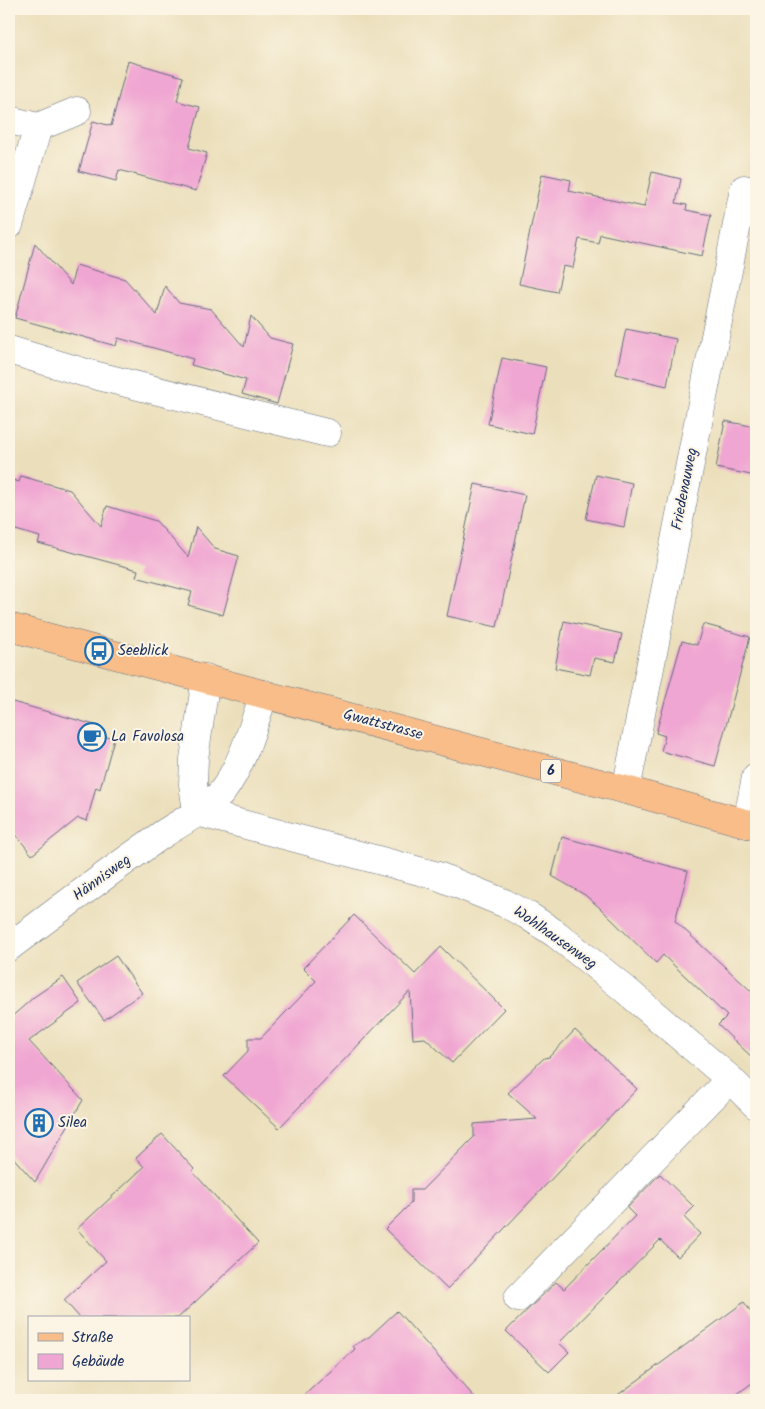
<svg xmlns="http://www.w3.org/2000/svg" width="765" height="1409" font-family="Kalam,sans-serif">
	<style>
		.building { fill: #f0a6d2 }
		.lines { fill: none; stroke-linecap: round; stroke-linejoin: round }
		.minor-casing { stroke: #646d7f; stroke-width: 29 }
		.major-casing { stroke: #646d7f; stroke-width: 29 }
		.minor { stroke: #fff; stroke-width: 28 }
		.major { stroke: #f8bd89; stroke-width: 28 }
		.labels { text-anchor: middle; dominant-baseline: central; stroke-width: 4; stroke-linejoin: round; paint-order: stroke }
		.shield { fill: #fcf5e5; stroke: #5e6a86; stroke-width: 1 }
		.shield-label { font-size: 14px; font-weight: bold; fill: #1b2f5e }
		.street-label { font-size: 15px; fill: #1b2f5e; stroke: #fcf5e5 }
		.poi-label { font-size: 15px; fill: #1b2f5e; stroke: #fcf5e5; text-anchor: start }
	</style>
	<rect width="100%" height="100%" fill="#fcf5e5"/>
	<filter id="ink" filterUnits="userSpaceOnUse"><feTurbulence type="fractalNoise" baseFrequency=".02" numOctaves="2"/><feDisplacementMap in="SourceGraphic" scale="10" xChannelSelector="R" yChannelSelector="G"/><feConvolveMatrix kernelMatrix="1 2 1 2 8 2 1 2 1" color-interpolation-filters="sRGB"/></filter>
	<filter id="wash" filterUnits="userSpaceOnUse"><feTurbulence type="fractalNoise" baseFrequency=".0096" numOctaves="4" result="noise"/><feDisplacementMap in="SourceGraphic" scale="20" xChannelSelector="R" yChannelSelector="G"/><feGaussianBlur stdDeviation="1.12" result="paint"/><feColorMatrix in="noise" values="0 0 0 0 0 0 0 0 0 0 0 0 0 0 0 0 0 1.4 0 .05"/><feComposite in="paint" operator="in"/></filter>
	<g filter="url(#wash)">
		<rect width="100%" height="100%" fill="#ebdfbb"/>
		<g id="blocks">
			<path class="building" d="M128,61L183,77L177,101L200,107L189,148L207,153L196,191L119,170L116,181L79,171L93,121L111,126Z
				M652,172L681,179L676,203L687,205L686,210L711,215L702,256L600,234L598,243L579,239L573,268L563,266L557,292L519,284L542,174L571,180L569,191L644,207Z
				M35,243L71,285L76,265L125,279L157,315L165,286L179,303L211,309L244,347L251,316L270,338L293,344L277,404L242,394L246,380L191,365L193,359L118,338L116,346L15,318Z
				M626,329L676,339L667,386L616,374Z
				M502,358L546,367L532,434L488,424Z
				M725,421L756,427V476L716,468Z
				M596,475L632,483L624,527L586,519Z
				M21,476L70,490L101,526L107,506L156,521L188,557L196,527L215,549L239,556L223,615L188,605L192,592L136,577L138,570L38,543L40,537L9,528V479L19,482Z
				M475,484L525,495L497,627L447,616Z
				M564,621L622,634L615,662L594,658L590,675L555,668Z
				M703,624L750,637L715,766L661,751L665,736L656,733L682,641L697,645Z
				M9,701L95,725L93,733L114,739L100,789L96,787L87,821L78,818L32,855L9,826Z
				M562,837L688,871L675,921L751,991L756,986V1061L718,1025L727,1016L663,955L656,963L600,908L585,895L552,876Z
				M354,915L415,974L441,947L504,1009L452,1063L425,1038L413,1039L410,991L279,1128L224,1076L248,1051V1038H261L316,981L303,968Z
				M116,956L142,993L104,1020L77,983Z
				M63,977L81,1003L29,1041L83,1100L35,1182L9,1153V1019L34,997Z
				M575,1030L637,1089L447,1289L385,1229L411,1203V1190H422L474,1137V1124L537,1119L508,1093L544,1058L549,1057Z
				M162,1134L194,1169L192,1171L258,1243L178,1318H80L64,1300L106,1261L77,1229L144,1167L136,1158Z
				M660,1174L694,1207L684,1217L700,1234L678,1257L660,1240L559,1343L569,1352L549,1372L506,1331L556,1282L564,1289L635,1216L627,1208Z
				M744,1302L756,1319V1380L729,1400H611Z
				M397,1311L477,1400H299L355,1349L353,1346L369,1337Z"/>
		</g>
	</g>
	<g filter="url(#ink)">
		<use href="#blocks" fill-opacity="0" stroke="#646d7f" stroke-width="1"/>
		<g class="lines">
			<defs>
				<path id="minor" d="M9,120L38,127L9,225
					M38,127L77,111
					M9,350L86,373L327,433
					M626,790L744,189
					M197,812L438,876L504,903L527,915L556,934L621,986L730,1079L756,1105
					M197,812L193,784L194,759L206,678
					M747,824L756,777
					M9,947C60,909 111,870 163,834C181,822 209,808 222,792C243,764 253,726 264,694
					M518,1298L730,1079"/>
				<path id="major" d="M9,627L626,790L756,826"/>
			</defs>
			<use href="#minor" class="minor-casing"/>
			<use href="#major" class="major-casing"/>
			<use href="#minor" class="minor"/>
			<use href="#major" class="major"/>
		</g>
	</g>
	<defs>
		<symbol id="bus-ring" viewBox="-11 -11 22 22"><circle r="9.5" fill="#fcf5e5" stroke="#1f6fb2" stroke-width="1.5"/><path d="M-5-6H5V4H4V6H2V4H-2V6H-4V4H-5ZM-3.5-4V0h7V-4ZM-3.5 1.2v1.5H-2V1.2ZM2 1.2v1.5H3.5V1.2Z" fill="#1f6fb2"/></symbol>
		<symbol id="cafe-ring" viewBox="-11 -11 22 22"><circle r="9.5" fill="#fcf5e5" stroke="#1f6fb2" stroke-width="1.5"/><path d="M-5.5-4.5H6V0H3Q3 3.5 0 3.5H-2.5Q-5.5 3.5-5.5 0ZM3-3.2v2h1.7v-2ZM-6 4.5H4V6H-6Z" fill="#1f6fb2"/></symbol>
		<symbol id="building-ring" viewBox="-11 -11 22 22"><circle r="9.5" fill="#fcf5e5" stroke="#1f6fb2" stroke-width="1.5"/><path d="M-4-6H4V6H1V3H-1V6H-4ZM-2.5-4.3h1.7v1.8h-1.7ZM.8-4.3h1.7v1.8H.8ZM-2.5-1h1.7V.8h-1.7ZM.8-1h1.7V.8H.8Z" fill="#1f6fb2"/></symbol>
	</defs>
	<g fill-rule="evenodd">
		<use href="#bus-ring" x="83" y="635" width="32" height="32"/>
		<use href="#cafe-ring" x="76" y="721" width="32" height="32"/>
		<use href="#building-ring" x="23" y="1107" width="32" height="32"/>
	</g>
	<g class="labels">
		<rect class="shield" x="541" y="759.5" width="20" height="23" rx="4"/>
		<g class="shield-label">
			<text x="551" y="771">6</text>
		</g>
		<g class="street-label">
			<text transform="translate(685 489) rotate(-79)">Friedenauweg</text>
			<text transform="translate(383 725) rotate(15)">Gwattstrasse</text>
			<text transform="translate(102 878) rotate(-36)">Hännisweg</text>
			<text transform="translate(555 938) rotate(35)">Wohlhausenweg</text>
		</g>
		<g class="poi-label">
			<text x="118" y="651">Seeblick</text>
			<text x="111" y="737">La Favolosa</text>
			<text x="58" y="1123">Silea</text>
		</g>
	</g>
	<rect width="765" height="1409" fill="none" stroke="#fcf5e5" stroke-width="30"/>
	<rect x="28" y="1316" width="162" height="65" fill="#fcf5e5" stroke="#a2a6af"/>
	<rect x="38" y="1333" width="25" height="8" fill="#f8bd89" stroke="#a2a6af"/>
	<text x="72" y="1342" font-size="15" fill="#1b2f5e">Straße</text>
	<rect x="38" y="1354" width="25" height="15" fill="#f0a6d2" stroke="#a2a6af"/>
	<text x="72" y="1366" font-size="15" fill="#1b2f5e">Gebäude</text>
</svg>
